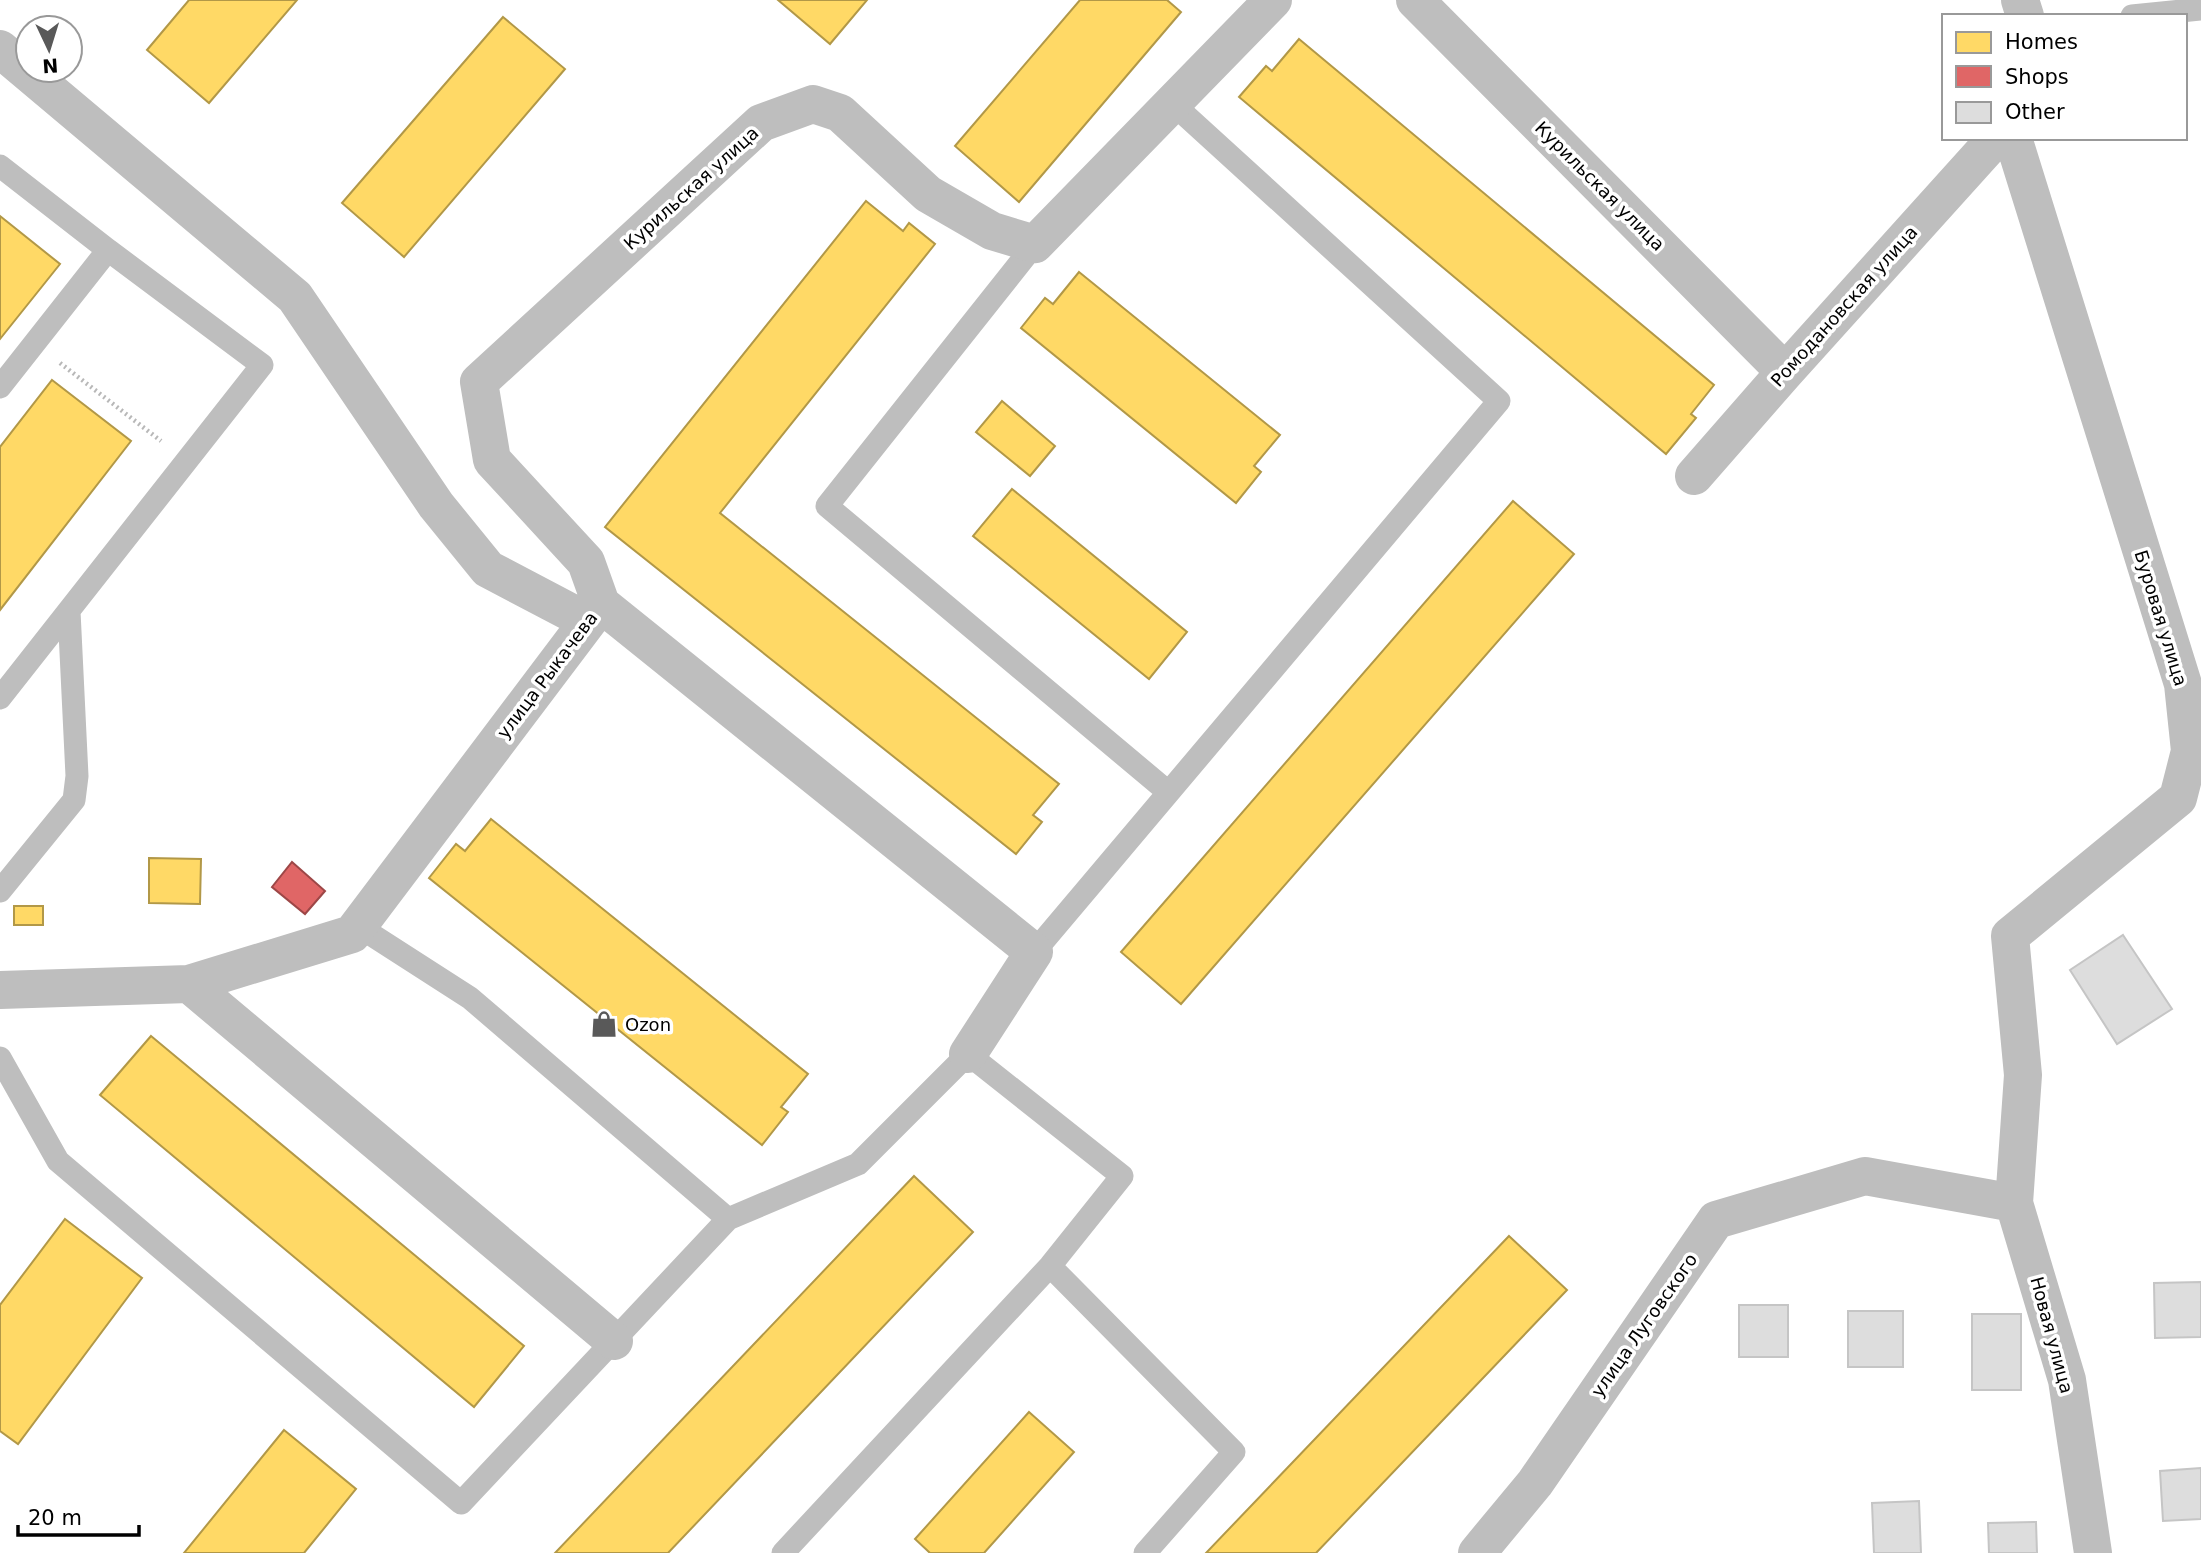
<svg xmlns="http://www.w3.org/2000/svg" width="2201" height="1553" font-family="'DejaVu Sans',sans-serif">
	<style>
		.homes { fill: #ffd966; stroke: #b29847; stroke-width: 2 }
		.shops { fill: #e06666; stroke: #9d4747; stroke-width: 2 }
		.building { fill: #ddd; stroke: #c5c5c5; stroke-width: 2 }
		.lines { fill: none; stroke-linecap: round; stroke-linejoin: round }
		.path { stroke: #b8b8b8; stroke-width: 4.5; stroke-dasharray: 2 3.5; stroke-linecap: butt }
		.lane { stroke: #bebebe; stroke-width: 23 }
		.street { stroke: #bebebe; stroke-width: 38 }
		.labels { text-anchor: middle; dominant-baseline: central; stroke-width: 7; stroke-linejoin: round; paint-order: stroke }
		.street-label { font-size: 18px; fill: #000; stroke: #fff }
		.poi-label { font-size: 18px; fill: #000; stroke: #fff; text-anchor: start }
	</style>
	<rect width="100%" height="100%" fill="#fff"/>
	<path class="homes" d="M189,0H297L209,103L147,50Z
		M778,0H867L830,44Z
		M1080,0H1167L1181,12L1019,202L955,146Z
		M503,17L565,69L404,257L342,203Z
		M1299,39L1714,385L1691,414L1696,418L1666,454L1239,97L1266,66L1272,71Z
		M866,201L903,231L909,223L935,244L720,513L1059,784L1033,815L1042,822L1016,854L605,527Z
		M0,216L60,264L0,339Z
		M1079,272L1280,435L1254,466L1261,472L1236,503L1021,328L1045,298L1053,304Z
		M52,380L131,441L0,610V447Z
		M1002,401L1055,446L1030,476L976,432Z
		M1012,489L1187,632L1149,679L973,536Z
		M1513,501L1574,554L1181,1004L1121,952Z
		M491,819L808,1074L781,1107L788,1112L762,1145L429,878L456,844L465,851Z
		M149,858L201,859L200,904L149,903Z
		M14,906H43V925H14Z
		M151,1036L524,1346L474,1407L100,1095Z
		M914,1176L973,1232L668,1553H555Z
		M65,1219L142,1278L18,1444L0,1431V1305Z
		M1509,1236L1567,1290L1316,1553H1206Z
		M1029,1412L1074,1452L984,1553H930L915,1539Z
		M284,1430L356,1489L304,1553H184Z"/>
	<path class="shops" d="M292,862L325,891L305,914L272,887Z"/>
	<path class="building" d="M2123,935L2172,1009L2117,1044L2070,970Z
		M2201,1282V1337L2155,1338L2154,1283Z
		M1739,1305H1788V1357H1739Z
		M1848,1311H1903V1367H1848Z
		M1972,1314H2021V1390H1972Z
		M2201,1468V1519L2163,1521L2160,1471Z
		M1919,1501L1921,1553H1874L1872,1503Z
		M2036,1522L2037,1553H1989L1988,1523Z"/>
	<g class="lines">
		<path class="path" d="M60,363L161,441"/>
		<path class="lane" d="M2132,16L2201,9
			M0,166L108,250L0,387
			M1035,244L827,506L1168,792
			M0,698L262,365L108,250
			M0,891L74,800L77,776L69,611
			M358,926L470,998L728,1219
			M1034,952L1499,401L1172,103
			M0,1058L58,1161L461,1503L728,1219L858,1164L968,1054L1122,1176L1050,1266L783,1553
			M1050,1266L1234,1452L1145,1553"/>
		<path class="street" d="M1415,0L1785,372
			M2020,0L2025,16
			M0,49L295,297L436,505L488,569L587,621L601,604L586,562L492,460L479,382L761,123L813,104L840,113L928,194L992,231L1035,244L1273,0
			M2013,138L2183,684L2190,751L2178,798L2010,936L2023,1075L2014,1203L2067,1380L2093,1553
			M1694,476L1785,372L1996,138
			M189,984L614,1341
			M0,990L189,984L352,934L601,604L1034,952L968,1054
			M1477,1553L1535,1483L1716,1220L1865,1176L2014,1203"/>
	</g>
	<defs>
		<symbol id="shop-bare" viewBox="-9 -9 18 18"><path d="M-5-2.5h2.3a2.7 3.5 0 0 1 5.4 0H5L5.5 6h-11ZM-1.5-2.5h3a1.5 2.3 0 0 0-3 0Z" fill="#595959" stroke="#fff" stroke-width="2.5" paint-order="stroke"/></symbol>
	</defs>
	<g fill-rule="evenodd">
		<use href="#shop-bare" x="585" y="1005" width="38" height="38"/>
	</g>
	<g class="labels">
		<g class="street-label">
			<text transform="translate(1600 186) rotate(45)">Курильская улица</text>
			<text transform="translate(691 188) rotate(-42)">Курильская улица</text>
			<text transform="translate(1844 306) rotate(-48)">Ромодановская улица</text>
			<text transform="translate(2161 618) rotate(73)">Буровая улица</text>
			<text transform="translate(547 675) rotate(-53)">улица Рыкачева</text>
			<text transform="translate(1644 1325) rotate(-55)">улица Луговского</text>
			<text transform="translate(2052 1335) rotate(75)">Новая улица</text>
		</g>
		<g class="poi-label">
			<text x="625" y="1024">Ozon</text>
		</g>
	</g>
	<rect x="1942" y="14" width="245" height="126" fill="#ffffff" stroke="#999999" stroke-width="2"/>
	<rect x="1956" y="32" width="35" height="21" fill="#ffd966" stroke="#999999" stroke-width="2"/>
	<text x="2005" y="49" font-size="21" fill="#000000">Homes</text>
	<rect x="1956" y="66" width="35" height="21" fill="#e06666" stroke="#999999" stroke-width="2"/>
	<text x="2005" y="84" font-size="21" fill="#000000">Shops</text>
	<rect x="1956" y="102" width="35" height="21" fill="#dddddd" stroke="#999999" stroke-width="2"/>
	<text x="2005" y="119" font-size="21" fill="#000000">Other</text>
	<g transform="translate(49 49) rotate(176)"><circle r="33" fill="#ffffff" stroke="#999999" stroke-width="2"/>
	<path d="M0-5L12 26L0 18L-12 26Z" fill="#595959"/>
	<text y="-10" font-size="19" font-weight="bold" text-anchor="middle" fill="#000000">N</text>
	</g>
	<path d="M18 1525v10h121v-10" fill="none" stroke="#000000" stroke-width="3.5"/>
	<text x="28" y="1525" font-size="21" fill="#000000" stroke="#ffffff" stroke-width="5" paint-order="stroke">20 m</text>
</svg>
